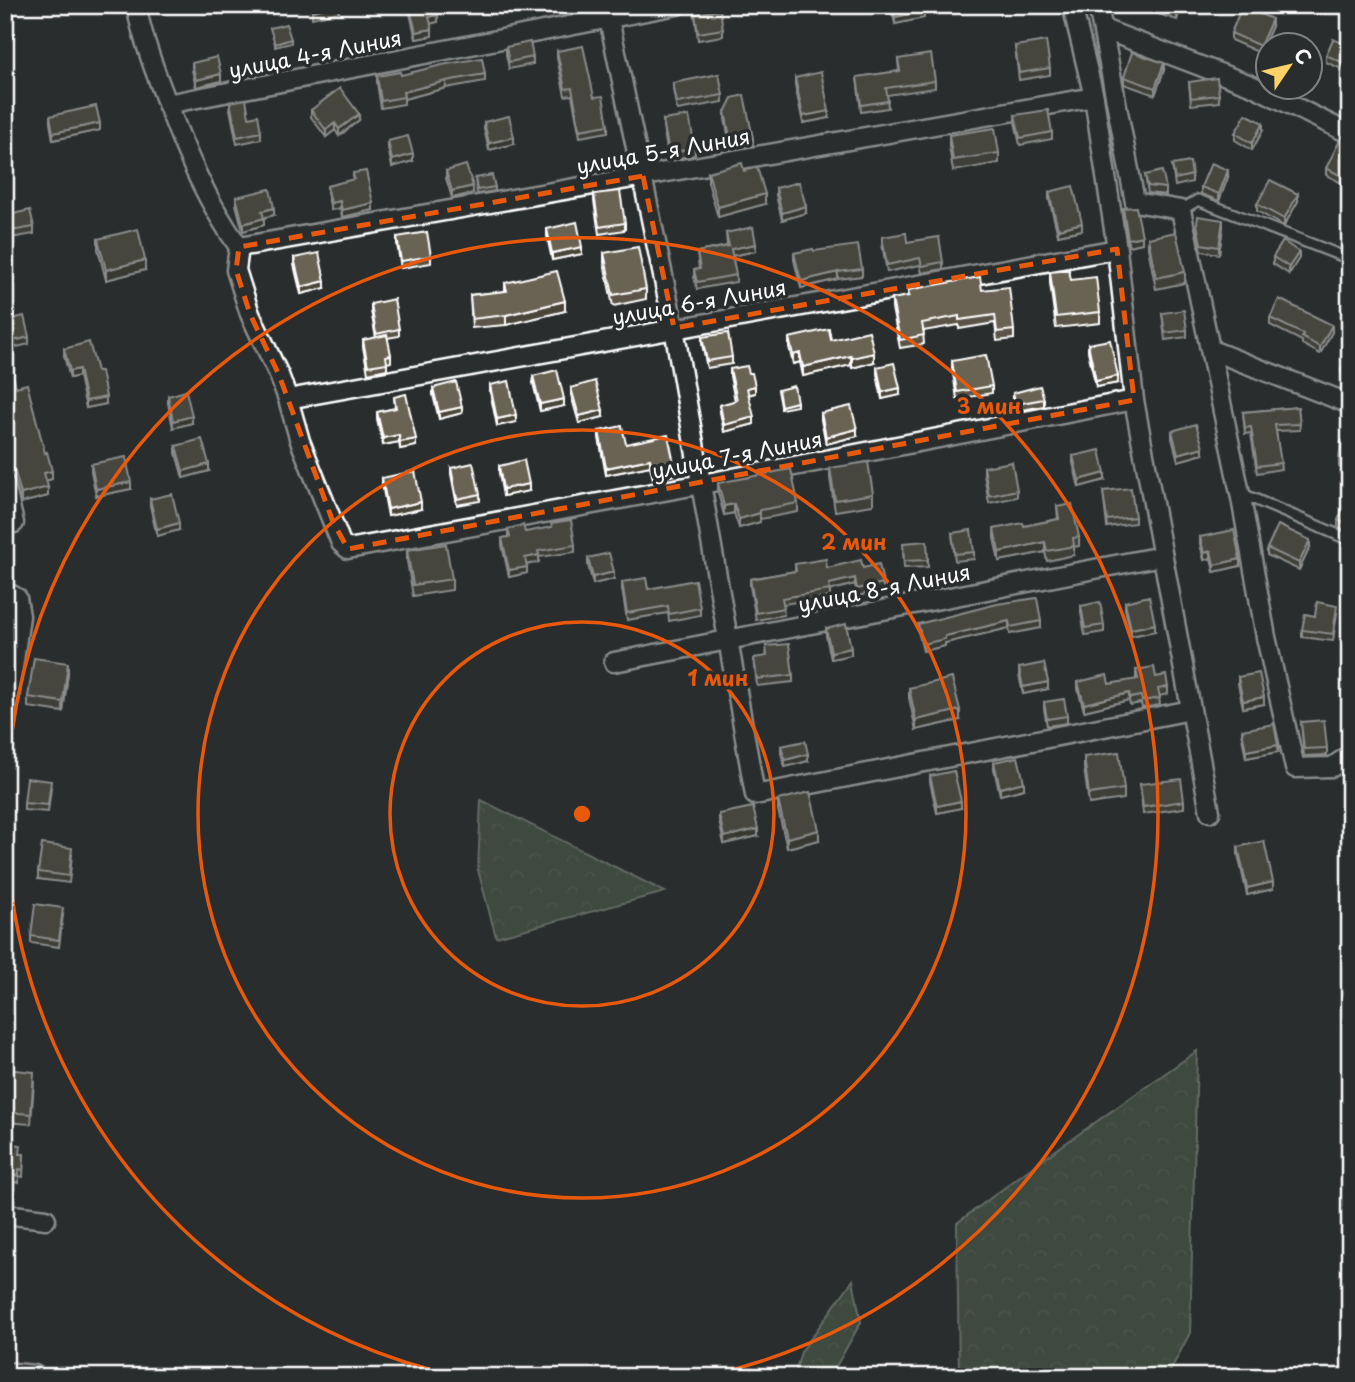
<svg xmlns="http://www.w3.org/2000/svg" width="1355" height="1382" font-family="'Playpen Sans',sans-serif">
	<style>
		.forest { fill: url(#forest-crowns); stroke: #acb5aa; stroke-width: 2 }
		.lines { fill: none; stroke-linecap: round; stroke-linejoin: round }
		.service-casing { stroke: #fff; stroke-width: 14 }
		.minor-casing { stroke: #fff; stroke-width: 23 }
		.service { stroke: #2a2d2e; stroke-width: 9 }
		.minor { stroke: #2a2d2e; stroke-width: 18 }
		.wall { fill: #5a5547; stroke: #fff; stroke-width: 2 }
		.shaded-wall { fill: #4a4539; stroke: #fff; stroke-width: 2 }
		.building { fill: #696352; stroke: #fff; stroke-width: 2 }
		.marked { fill: none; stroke: #e8590c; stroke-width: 5; stroke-dasharray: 14 9; stroke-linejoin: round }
		.ring { fill: none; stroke: #e8590c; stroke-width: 3.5 }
		.labels { text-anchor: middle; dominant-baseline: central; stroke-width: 7; stroke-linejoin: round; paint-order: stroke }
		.street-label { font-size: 21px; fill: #fff; stroke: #2a2d2e }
		.centre { fill: #e8590c; stroke: #2a2d2e; stroke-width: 3.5 }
		.ring-label { font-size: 21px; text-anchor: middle; font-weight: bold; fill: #e8590c; stroke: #2a2d2e; stroke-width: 7; stroke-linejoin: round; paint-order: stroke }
	</style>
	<defs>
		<pattern id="forest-crowns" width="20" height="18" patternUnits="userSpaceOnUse" patternTransform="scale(1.75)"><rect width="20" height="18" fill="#586b55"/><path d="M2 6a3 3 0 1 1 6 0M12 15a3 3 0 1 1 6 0" fill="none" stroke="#71816e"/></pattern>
	</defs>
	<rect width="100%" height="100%" fill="#2a2d2e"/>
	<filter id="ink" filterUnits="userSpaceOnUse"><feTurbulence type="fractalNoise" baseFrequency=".0143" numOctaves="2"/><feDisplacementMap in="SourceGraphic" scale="14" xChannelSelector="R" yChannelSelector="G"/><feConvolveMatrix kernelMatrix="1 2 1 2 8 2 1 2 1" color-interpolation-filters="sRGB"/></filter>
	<g filter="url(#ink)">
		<path class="forest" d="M481,800L665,892L496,937L478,870Z
			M1197,1051L1190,1333L1167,1377H959L957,1223L1039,1162Z
			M853,1280L861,1322L830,1377H794L801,1352Z"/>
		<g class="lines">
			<defs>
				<path id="service" d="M1181,210L1198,200L1342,256
					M1240,493L1350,540"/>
				<path id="minor" d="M136,5C143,41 156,74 169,108C188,158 208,203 239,247L236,270L250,314L279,375L288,399L300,441L341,543L348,549L702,484L1134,400
					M606,5L674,328L755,795L1191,710
					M1072,5L1094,97L1117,249L1134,400L1210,812
					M1098,5L1135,202L1181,210L1241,498L1266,637L1295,768L1332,767L1350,755
					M1103,29L1253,86L1350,134
					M167,104L677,5
					M239,247L1094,97
					M1211,350L1350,404
					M288,399L1117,249
					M5,485L14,523
					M5,597L12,595L17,598L20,616L5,728
					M614,662L1162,556
					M5,1214L46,1219
					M5,1372L34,1375"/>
			</defs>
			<use href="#service" class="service-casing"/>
			<use href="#minor" class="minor-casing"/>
			<use href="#service" class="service"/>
			<use href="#minor" class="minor"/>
		</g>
		<path class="wall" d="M408,5H435L438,22L431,23L432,36L416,39Z
			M891,5H922L924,18L895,24Z
			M1155,5H1181L1177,20L1155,13Z
			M695,14L723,29V36L698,40Z
			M1272,26L1260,53L1231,40V33Z
			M1015,46L1050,68V75L1019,80Z
			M506,47L533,57V64L509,69L506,54Z
			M1350,47V64L1346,71L1326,62V55Z
			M557,51L594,97L608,125V132L580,137L572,95L565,96L557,58Z
			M898,59L935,81V88L887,95L888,108L861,112L857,77L899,71Z
			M192,63L221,81L196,87L192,70Z
			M1164,70L1155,95L1124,84V77Z
			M485,74V81L446,88L404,99V104L381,108L377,83V76L401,75Z
			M795,78L829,118L803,123L795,85Z
			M1189,82L1219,95V102L1191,105Z
			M673,83L723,95V102L677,110L673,90Z
			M230,102L261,132V139L237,144L230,109Z
			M311,110L359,120L339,136L335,130L326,137L311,117Z
			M725,112L753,138V145L731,149L725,119Z
			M1015,115L1052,132V139L1020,145L1015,122Z
			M50,116L100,130L53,140L50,123Z
			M663,120L695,148V155L669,160L663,127Z
			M484,122L514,144L489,150L484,129Z
			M1263,130L1252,150L1235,140V133Z
			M949,135L999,153V163L953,171L949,146Z
			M1350,140V185L1349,187L1326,175V168Z
			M388,141L413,161L392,167L388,148Z
			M1172,165L1192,175V182L1175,186Z
			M446,171L473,193L452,198L446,178Z
			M708,172L765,204L718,217L708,182Z
			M353,173L373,210L342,217L340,208L331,210L327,193V186L353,180Z
			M1145,175L1166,188V195L1148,193Z
			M1228,177L1219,201L1201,194V187Z
			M475,178L495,187V191L477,194Z
			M5,188L13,214L34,227V234L5,239Z
			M776,188L806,213L782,220L776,195Z
			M1049,192L1082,230L1058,235L1049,199Z
			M594,194L625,223V230L599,234L594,201Z
			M236,197L274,215L264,218V225L243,231L236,204Z
			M1298,201L1284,226L1257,211V204Z
			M1123,208L1142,243L1128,246Z
			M1197,224L1223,227L1219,254L1201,251L1197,231Z
			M547,229L582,254L552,260L547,236Z
			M726,233L756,251L732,256L736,275V282L697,289L694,277V270L699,269L697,252L727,246Z
			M397,237L431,256V263L401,268L397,244Z
			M882,237L907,242L943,262V269L922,273L920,265L887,272L882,244Z
			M1148,238L1185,272V283L1156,289L1148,248Z
			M98,239L145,270L106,280L98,249Z
			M814,251L862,269V276L838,279L801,288L794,260V253Z
			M604,253L646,289V299L613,306L604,263Z
			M1273,257L1299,258L1289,274L1273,264Z
			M294,258L325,288L301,294L294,265Z
			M1050,272L1071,280L1100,312V323L1056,328L1050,283Z
			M505,283L565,311L506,325L472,328L470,295L505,291Z
			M908,290H982L1014,330V339L997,341L995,323L959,329V325L923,331L924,344L900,348L892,308V299L908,296Z
			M371,304L399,329V336L387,338L391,355V362L387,363V369L368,373L363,347V340L376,338L371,311Z
			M1162,313L1187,330V337L1165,340Z
			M1270,318L1332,332L1320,354L1302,344V341L1270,325Z
			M702,337L732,357V364L707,368L702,344Z
			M789,338L831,340L874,362L852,368L851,365L803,376L800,362L793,364L789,347Z
			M1088,344L1118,383L1096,387L1088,351Z
			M64,349L106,404L86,408L79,376L70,378L64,356Z
			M1350,358V380L1341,372V369Z
			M952,361L992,386V393L957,399L952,367Z
			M5,362L16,387L52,479L46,481L48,496L21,503L14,478L9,474H5Z
			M877,367L900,395L882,399L877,374Z
			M730,369L749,373L755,393L748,395L754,424L724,432L720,412V405L735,401L730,376Z
			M533,376L564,406L540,411L533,383Z
			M490,385L516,422L497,426L490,392Z
			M433,388L462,413L439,419L433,395Z
			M571,388L603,417L579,423L571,395Z
			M1013,393L1044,399V406L1016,411L1013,400Z
			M168,396L192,423L173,428L168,403Z
			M394,397L416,446L400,449L399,442L383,445L377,419V412L395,408Z
			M1298,407L1300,430L1276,431L1281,469L1257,473L1251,433L1245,434L1243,412Z
			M821,413L857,436L826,444L821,420Z
			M599,431L626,444L675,475L653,479L650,466L606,475L599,438Z
			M1172,431L1203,454L1178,461L1172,438Z
			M1350,442V469L1339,467V460Z
			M176,446L209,471L183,478L176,453Z
			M1073,456L1105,480L1079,487L1073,463Z
			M91,464L131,489L96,496L91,471Z
			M499,466L529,491L503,496L499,473Z
			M984,467L1017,490V497L989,503L984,474Z
			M451,468L480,494V501L457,505L451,474Z
			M830,468L873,494V505L835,511L830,478Z
			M382,478L421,509L388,516L382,484Z
			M718,483L798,503V512L760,519V522L739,528L734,513L724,515L718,493Z
			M1103,491L1135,517V523L1107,527Z
			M1350,496V533L1338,527V520Z
			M150,499L179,530L157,536L150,506Z
			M1057,507L1079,537V546L1074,547V555L1047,561L1045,552L999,561L994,538V529L1024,526L1058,519Z
			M508,529L575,545V552L539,557V562L526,565L527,573L509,577L502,545V538L508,537Z
			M952,533L974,552V559L955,561Z
			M1200,537L1240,566L1214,572L1211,558L1204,560L1200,544Z
			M1310,547L1299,570L1267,555V548Z
			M407,550L452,579V590L413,596L407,561Z
			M903,550L928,560V567L904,568Z
			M588,558L614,579L593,584L588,565Z
			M795,564L827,568H863L883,590L857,596L855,584L830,590V597L783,604L784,615L756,620L750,586V579L795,571Z
			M622,582L648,589L700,608V615L669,621L668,613L627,620L622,589Z
			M1125,602L1155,631L1131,636L1125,609Z
			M1081,606L1104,625V632L1085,635L1081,613Z
			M1337,613L1333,641L1302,637V630L1315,616Z
			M1041,621V628L1010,634L1009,628L945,643V646L923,651L918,631V624Z
			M826,629L851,655L831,659L826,636Z
			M766,646L793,675V682L757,686L754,658L767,657Z
			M1019,668L1048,689L1023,694L1019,675Z
			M1136,670L1156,677L1168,687V694L1159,696L1160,705L1142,708L1141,703L1130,705L1129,700L1084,711L1078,689V682L1109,684L1136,680Z
			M68,673L63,712L28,707V697Z
			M1238,677L1264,704L1243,708L1238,684Z
			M909,688L960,720L916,730L909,698Z
			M1044,702L1067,716V723L1047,726L1044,709Z
			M1301,722L1327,748V755L1304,756Z
			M1242,730L1278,752L1246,758L1242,737Z
			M781,746L808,761L785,767L781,753Z
			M1084,757L1124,789V799L1089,804L1084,768Z
			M994,762L1024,789L1000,795L994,769Z
			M930,776L961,808L937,813L930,782Z
			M1140,784L1184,801V808L1143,814Z
			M51,788L48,812L24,810V803Z
			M778,800L819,840L787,848L778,810Z
			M719,814L758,836L724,844L719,821Z
			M1238,847L1273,889L1247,895L1238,854Z
			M72,855L69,883L38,879V872Z
			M63,915L59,947L31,943V936Z
			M5,1069L34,1082L31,1124L5,1122Z
			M5,1143L20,1154H24L23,1177L19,1176V1183L5,1181Z
			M5,1247L6,1261L10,1269L9,1282L5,1281Z"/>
		<path class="shaded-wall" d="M339,5V12L312,18V11Z
			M504,5H516L504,8Z
			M1179,5H1181L1177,20V13Z
			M924,11V18L895,24V17Z
			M438,15V22L429,24V17Z
			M1272,19V26L1260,53V46Z
			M432,29V36L416,39V32Z
			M291,39V43L275,47V44Z
			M1350,57V64L1346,71V64Z
			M1164,63V70L1155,95V88Z
			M221,74V81L196,87V80Z
			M446,81V88L404,99L403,92Z
			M829,111V118L803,123V116Z
			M359,114V120L339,136V129Z
			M100,123V130L53,140V133Z
			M335,123V130L326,137V130Z
			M1263,123V130L1252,150V143Z
			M514,137V144L489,150V143Z
			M413,154V161L392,167V160Z
			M1228,170V177L1219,201V194Z
			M473,186V193L452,198V191Z
			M765,194V204L718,217V207Z
			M1298,194V201L1284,226V219Z
			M340,201V208L331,210V203Z
			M373,203V210L342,217V210Z
			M806,206V213L782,220V213Z
			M274,208V215L262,218V211Z
			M264,218V225L243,231V224Z
			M1223,220V227L1219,254V247Z
			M1082,223V230L1058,235V229Z
			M1142,236V243L1128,246V239Z
			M756,244V251L731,256V249Z
			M582,247V254L552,260V253Z
			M1299,252V258L1289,274V267Z
			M145,260V270L106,280V270Z
			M838,272V279L801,288V281Z
			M325,281V288L301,294V287Z
			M565,301V311L506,325V315Z
			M1332,325V332L1320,354V347Z
			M29,337V344L5,350V343Z
			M800,353V362L793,364V355Z
			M874,353V362L852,368V358Z
			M851,356V365L803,376V367Z
			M79,369V376L70,378V371Z
			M1118,376V383L1096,387V381Z
			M755,386V393L747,395V388Z
			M900,388V395L882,399V392Z
			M106,397V404L86,408V401Z
			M564,399V406L540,411V404Z
			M797,402V406L781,409V406Z
			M462,407V413L439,419V412Z
			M603,410V417L579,423V416Z
			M516,415V422L497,426V419Z
			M192,416V423L173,428V421Z
			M754,417V424L724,432V425Z
			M857,429V436L826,444V437Z
			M399,435V442L383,445V438Z
			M416,439V446L400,449V442Z
			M1203,447V454L1178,461V454Z
			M650,459V466L606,475V468Z
			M209,464V471L183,478V471Z
			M675,468V475L653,479V472Z
			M52,471V479L44,481V473Z
			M1105,473V480L1079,487V480Z
			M131,482V489L96,496V489Z
			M529,484V491L503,496V489Z
			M48,487V496L21,503V494Z
			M421,502V509L388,516V509Z
			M734,504V513L724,515V506Z
			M760,513V522L739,528V519Z
			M179,523V530L157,536V529Z
			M1310,540V547L1299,570V563Z
			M1045,542V552L999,561V552Z
			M1211,551V558L1204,560V553Z
			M539,555V562L525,565V558Z
			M1240,559V566L1214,572V565Z
			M527,567V573L509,577V570Z
			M614,572V579L593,584V577Z
			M855,578V584L829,591V584Z
			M883,583V590L857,596V589Z
			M1009,621V628L945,643V646L923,651V644L945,636Z
			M1155,624V631L1131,636V629Z
			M851,648V655L831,659V652Z
			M68,663V673L63,712V702Z
			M1048,682V689L1023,694V687Z
			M1129,693V700L1084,711V704Z
			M1264,697V704L1243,708V701Z
			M960,710V720L916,730V720Z
			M1278,745V752L1246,758V751Z
			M808,754V761L785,767V760Z
			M1024,782V789L1000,795V788Z
			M961,801V808L937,813V806Z
			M758,829V836L724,844V837Z
			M819,830V840L787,848V838Z
			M1273,882V889L1247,895V888Z"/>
		<path class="building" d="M311,5H338L312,11Z
			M409,5H435L438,15L429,17L432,29L416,32Z
			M892,5H922L924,11L895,17Z
			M1155,5H1179L1177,13L1155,6Z
			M1242,6L1272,19L1260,46L1231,33Z
			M720,10L723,29L698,33L695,14Z
			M286,24L291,39L275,44L270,28Z
			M1333,39L1350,47V57L1346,64L1326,55Z
			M1046,41L1050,68L1019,73L1015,46Z
			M530,42L533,57L509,62L506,47Z
			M583,46L594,97L603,96L608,125L580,130L572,88L565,89L557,51Z
			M1132,52L1164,63L1155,88L1124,77Z
			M931,54L935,81L886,88L888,101L861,105L857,77L900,71L898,59Z
			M217,57L221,74L196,80L192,63Z
			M482,58L485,74L446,81L403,92L404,97L381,101L377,76L400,72L401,75L442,65Z
			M821,72L829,111L803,116L795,78Z
			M719,74L723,95L677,103L673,83Z
			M1217,78L1219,95L1191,98L1189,82Z
			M340,88L359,114L339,129L335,123L326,130L311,110Z
			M744,95L753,138L731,142L725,112L732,98Z
			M246,99L249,117L258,115L261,132L237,137L230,102Z
			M96,106L100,123L53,133L50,116Z
			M1048,110L1052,132L1020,138L1015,115Z
			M1246,114L1263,123L1252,143L1235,133Z
			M509,116L514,137L489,143L484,122Z
			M689,116L695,148L669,153L663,120Z
			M995,128L999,153L953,160L949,135Z
			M408,136L413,154L392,160L388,141Z
			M1342,136L1350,140V178L1349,180L1326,168Z
			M1190,162L1192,175L1175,179L1172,165Z
			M742,163L744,171L757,167L765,194L718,207L708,172Z
			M1211,163L1228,170L1219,194L1201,187Z
			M466,165L473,186L452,191L446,171Z
			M366,171L373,203L342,210L340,201L331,203L327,186L354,179L353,173Z
			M1162,171L1166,188L1148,186L1145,175Z
			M492,175L495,187L477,190L475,178Z
			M1270,180L1298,194L1284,219L1257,204Z
			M799,182L806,206L782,213L776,188Z
			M1073,186L1082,223L1058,229L1049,192Z
			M5,188L13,214L30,210L34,227L5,232Z
			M270,189L274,208L262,211L264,218L243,224L236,197Z
			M620,191L625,223L599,227L594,194Z
			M1136,207L1142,236L1128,239L1123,208Z
			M1198,216L1223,220L1219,247L1201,244L1197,224Z
			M577,222L582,247L552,253L547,229Z
			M753,227L756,244L731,249L736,275L697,282L694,270L700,269L697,252L729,246L726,233Z
			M138,229L145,260L106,270L98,239Z
			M427,232L431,256L401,261L397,237Z
			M1176,232L1185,272L1156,278L1148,238Z
			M906,233L907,242L939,237L943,262L922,266L920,258L887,265L882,237Z
			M1283,241L1299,252L1289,267L1273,257Z
			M858,245L862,269L838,272L801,281L794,253L813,249L814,251Z
			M638,247L646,289L613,295L604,253Z
			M319,253L325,281L301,287L294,258Z
			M1069,270L1071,280L1096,277L1100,312L1056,317L1050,272Z
			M557,271L565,301L506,315L472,319L470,295L507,291L505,283Z
			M980,277L982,290L1009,287L1014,330L997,332L995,315L959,320V316L922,323L924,335L900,340L892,299L909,296L908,290Z
			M394,299L399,329L376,334L371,304Z
			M1279,299L1332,325L1320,347L1302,337L1303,334L1270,318Z
			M1184,310L1187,330L1165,333L1162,313Z
			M24,316L29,337L5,343V321Z
			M829,329L831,340L869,331L874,353L852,358L851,356L803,367L800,353L793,355L789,338Z
			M728,333L732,357L707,361L702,337Z
			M387,335L391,355L386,356L387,363L368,366L363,340Z
			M1110,340L1118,376L1096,381L1088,344Z
			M89,342L97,371H101L106,397L86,401L79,369L70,371L64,349Z
			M986,355L992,386L957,392L952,361Z
			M1350,358V376L1341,369Z
			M9,361L16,387L27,384L45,453L47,452L52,471L44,473L48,487L21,494L14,469L9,466L5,465V435H7L5,428V362Z
			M894,363L900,388L882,392L877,367Z
			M747,366L749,373H752L755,386L747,388L754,417L724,425L720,405L737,400L730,369Z
			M557,370L564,399L540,404L533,376Z
			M509,381L516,415L497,419L490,385Z
			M595,381L603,410L579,416L571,388Z
			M456,382L462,407L439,412L433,388Z
			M794,386L797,402L781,406L778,390Z
			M1040,386L1044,399L1016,404L1013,393Z
			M186,391L192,416L173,421L168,396Z
			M406,394L416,439L400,442L399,435L383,438L377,412L396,408L394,397Z
			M851,406L857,429L826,437L821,413Z
			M1298,407L1300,424L1275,425L1281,463L1257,466L1251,427L1245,428L1243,412Z
			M1196,424L1203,447L1178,454L1172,431Z
			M622,426L626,444L668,435L675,468L653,472L650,459L606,468L599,431Z
			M202,439L209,464L183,471L176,446Z
			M1341,441L1350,442V462L1339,460Z
			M1100,450L1105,473L1079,480L1073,456Z
			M126,457L131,482L96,489L91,464Z
			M524,460L529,484L503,489L499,466Z
			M868,462L873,494L835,500L830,468Z
			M1012,462L1017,490L989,496L984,467Z
			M473,463L480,494L457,499L451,468Z
			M791,469L798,503L760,510V513L739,519L734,504L724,506L718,483Z
			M415,471L421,502L388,509L382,478Z
			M1131,488L1135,517L1107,520L1103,491Z
			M172,494L179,523L157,529L150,499Z
			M1350,496V526L1338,520Z
			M1072,504L1079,537L1073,538L1074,546L1047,551L1045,542L999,552L994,529L1023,523L1024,526L1059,519L1057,507Z
			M571,520L575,545L538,551L539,555L525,558L527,567L509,570L502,538L510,537L508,529L523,525L525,532L552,527L551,523Z
			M1278,525L1310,540L1299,563L1267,548Z
			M971,530L974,552L955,554L952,533Z
			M1234,530L1240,559L1214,565L1211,551L1204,553L1200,537Z
			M927,541L928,560L904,561L903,543Z
			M446,544L452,579L413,585L407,550Z
			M609,553L614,572L593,577L588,558Z
			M826,559L827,568L861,560L863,568L879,564L883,583L857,589L855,578L829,584L830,590L782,598L784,608L756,613L750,579L796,571L795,564Z
			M646,578L648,589L695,580L700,608L669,614L668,606L627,613L622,582Z
			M1149,596L1155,624L1131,629L1125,602Z
			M1037,598L1041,621L1010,627L1009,621L945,636V639L923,644L918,624L997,604Z
			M1100,602L1104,625L1085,628L1081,606Z
			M1317,602L1337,606L1333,634L1302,630L1305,614L1315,616Z
			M846,624L851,648L831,652L826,629Z
			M789,644L793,675L757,679L754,658L767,656L766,646Z
			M34,658L68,663L63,702L28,697Z
			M1044,663L1048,682L1023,687L1019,668Z
			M1154,667L1156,677L1166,675L1168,687L1158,689L1160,698L1142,701L1141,696L1130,698L1129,693L1084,704L1078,682L1107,675L1109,684L1138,679L1136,670Z
			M1259,673L1264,697L1243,701L1238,677Z
			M952,678L960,710L916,720L909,688Z
			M1064,699L1067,716L1047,719L1044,702Z
			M1324,720L1327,748L1304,749L1301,722Z
			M1274,724L1278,745L1246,751L1242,730Z
			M805,741L808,754L785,760L781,746Z
			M1119,752L1124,789L1089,794L1084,757Z
			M1018,757L1024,782L1000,788L994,762Z
			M954,771L961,801L937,806L930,776Z
			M27,778L51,781L48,805L24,803Z
			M1181,779L1184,801L1143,807L1140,784Z
			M810,792L819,830L787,838L778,800Z
			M753,807L758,829L724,837L719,814Z
			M1264,841L1273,882L1247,888L1238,847Z
			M42,844L72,848L69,876L38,872Z
			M35,904L63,908L59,940L31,936Z
			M5,1069L34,1072L31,1114L5,1112Z
			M5,1143L21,1145L20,1154H24L23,1170L19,1169V1176L5,1174Z
			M5,1247H7L5,1261L10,1262L9,1275L5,1274Z"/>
	</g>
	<path d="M0 0H1355V1382H0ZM643,176L674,328L1117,249L1134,400L348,549L333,522L279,375L250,314L236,270L239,247Z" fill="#2a2d2e" fill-opacity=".55" fill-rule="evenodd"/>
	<path class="marked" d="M643,176L674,328L1117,249L1134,400L348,549L333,522L279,375L250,314L236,270L239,247Z"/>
	<g class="ring">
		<circle cx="582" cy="814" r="192"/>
		<circle cx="582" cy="814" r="384"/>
		<path d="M457 1376A576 576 0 1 1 707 1376"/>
	</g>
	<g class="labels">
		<g class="street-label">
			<text transform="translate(315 53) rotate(-11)">улица 4-я Линия</text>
			<text transform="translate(663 150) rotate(-10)">улица 5-я Линия</text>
			<text transform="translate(699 301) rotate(-10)">улица 6-я Линия</text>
			<text transform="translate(737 454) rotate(-11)">улица 7-я Линия</text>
			<text transform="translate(884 587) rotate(-11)">улица 8-я Линия</text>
		</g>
	</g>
	<circle cx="582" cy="814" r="10" class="centre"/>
	<g class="ring-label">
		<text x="989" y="414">3 мин</text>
		<text x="854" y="550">2 мин</text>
		<text x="718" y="686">1 мин</text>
	</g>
	<rect width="1355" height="1382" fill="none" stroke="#2a2d2e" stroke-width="28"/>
	<rect x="14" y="14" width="1327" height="1354" fill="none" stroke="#fff" stroke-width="2.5" filter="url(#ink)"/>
	<g transform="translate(1289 66) rotate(55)"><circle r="33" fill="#2a2d2e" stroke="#7f8182" stroke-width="2"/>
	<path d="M0-5L12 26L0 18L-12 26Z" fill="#ffd166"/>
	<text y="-10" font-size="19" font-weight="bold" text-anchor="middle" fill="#ffffff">С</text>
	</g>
</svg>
